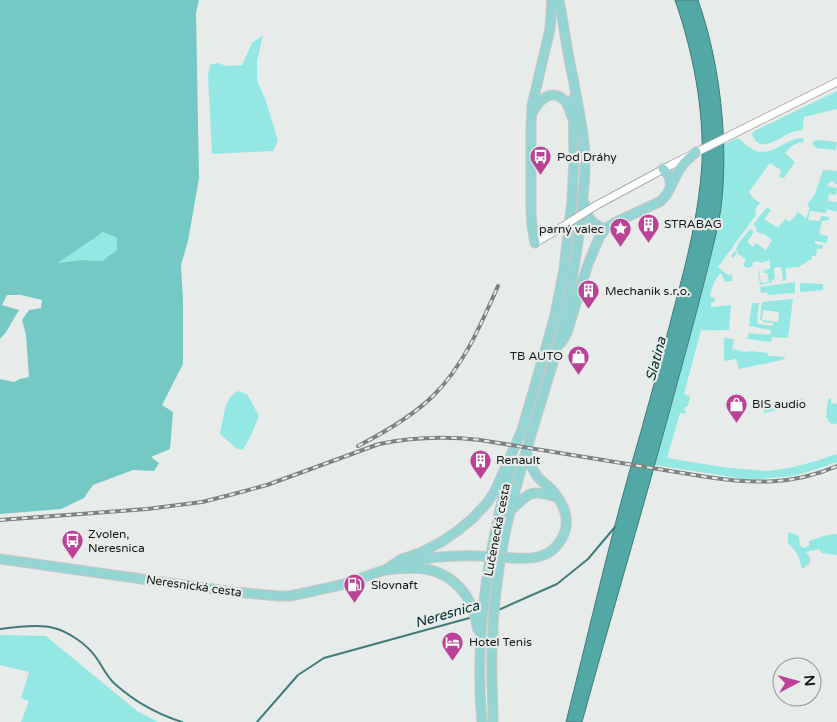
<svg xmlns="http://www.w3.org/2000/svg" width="837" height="722" font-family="'Varela Round',sans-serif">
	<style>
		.green { fill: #93e8e4; fill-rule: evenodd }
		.forest { fill: #74c9c5; fill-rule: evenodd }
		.water { fill: #52a8a4; stroke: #407d7a }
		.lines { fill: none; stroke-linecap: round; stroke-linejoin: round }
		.stream { stroke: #407d7a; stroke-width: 2 }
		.minor-casing { stroke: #a8acac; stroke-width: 9 }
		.major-casing { stroke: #c7c8c8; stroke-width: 11 }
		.minor { stroke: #fff; stroke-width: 7 }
		.major { stroke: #94d4d3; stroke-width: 9 }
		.rail-casing { stroke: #7f8181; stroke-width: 4 }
		.rail { stroke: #e7ebea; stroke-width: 2; stroke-dasharray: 5.5; stroke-linecap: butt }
		.minor-bridge-casing { stroke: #a8acac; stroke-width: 9; stroke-linecap: butt }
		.major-bridge-casing { stroke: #c7c8c8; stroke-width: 11; stroke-linecap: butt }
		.minor-bridge { stroke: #fff; stroke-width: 7 }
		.major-bridge { stroke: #94d4d3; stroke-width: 9 }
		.labels { text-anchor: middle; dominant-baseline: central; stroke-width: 4.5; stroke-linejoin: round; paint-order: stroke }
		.poi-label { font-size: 12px; fill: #171818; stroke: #e7ebea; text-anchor: start }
		.street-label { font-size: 12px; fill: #171818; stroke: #e7ebea }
		.water-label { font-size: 14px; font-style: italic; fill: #05312f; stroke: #e7ebea }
	</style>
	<rect width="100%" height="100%" fill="#e7ebea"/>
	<path class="green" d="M263,35L257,61V81L265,98L278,141L273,151L212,154L208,76L210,65L217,63L227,66L242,65L252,43Z
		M837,91V109L804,117L803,128L802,130C798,131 794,131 790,133C779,138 759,155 752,134L754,131Z
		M737,138C744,141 749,149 757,151C775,156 786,137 803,138L804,142L803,143L800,142L792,146L785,153L795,162L784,178H781L779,176L781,170L770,163L749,192L753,198L760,203L755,209L756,215L718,267L729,276L731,273L733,281L725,282L721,273C714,280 713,285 710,295L712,298L715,297V301L711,303V307L731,305L729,330C720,330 710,331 701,330L684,394L690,396L688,406L685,407L684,409L686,412L685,414L680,413L667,458L729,468L769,471L794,467L816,461L837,454V462L808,472L792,476L760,479H744L655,465L700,298L717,228L721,209L722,191L723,145Z
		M817,140L837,142L836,150L816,148L812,144L814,141Z
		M823,170L837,171V184H834V182L831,181L830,183H828V186L837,188L836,195L829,194L828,201L837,202V212L827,209L826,213L810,211L808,220L819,221L822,216L829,217V220L822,221L819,234L828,236L827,243L815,241V244L823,245L822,249H817L816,256H812L811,260H809L799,267L786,268V280L782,281L783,278L781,267L774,268L775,279L772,280V282L760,285L758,271H759L761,283L769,282L767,273H764V270L770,269V260L761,263L758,261L752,263L753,266L747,268L743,265L746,260L737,253L733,258L731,256L735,251L737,253L738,252L736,250L738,244L750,229L754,232L747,242L753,247L756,243L766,250L772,240L763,233L762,235L755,230L757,228L753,225L767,207L771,210L764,219L778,228L785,219L790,222L798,212L806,218L810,208L807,205L815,194Z
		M103,232L117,238V251L102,261L81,260L57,263Z
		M795,282V293L768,295L767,292L761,293L760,287Z
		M800,283L823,284V290L800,292Z
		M793,299L788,338L772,337L771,342L747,339L749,333L770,335L771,330L749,326L752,303H759L757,321L758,324L773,326V323L764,322L760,319L762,302ZM763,310L779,312L778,322L762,320Z
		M724,338L734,339L732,349L739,350V351L749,352V351L768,353V356L786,357L782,360L739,369L736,359L724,361Z
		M238,391L247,394L259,416L251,435L243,450L236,448L220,434L225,408L230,397Z
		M803,399L804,404L764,413L763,407Z
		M828,399H831V403L837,404V424L830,423L826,417Z
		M788,532L799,536L800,545L803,548L809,546V541C818,538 827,534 837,534V556L836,555L822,553L819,549L806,552L810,557V563L802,569C799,556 798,553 788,543Z
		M0,635L46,636L137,711L158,722H21L29,701L21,698L29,672L0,665Z"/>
	<path class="forest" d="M0,0H199L196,13L199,178L188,241L181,265L183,300V364L162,405L173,412L170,449L151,457L159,463L154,471L133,470L93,485L84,498L61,509L0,514V379L14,382L20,379L29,377L26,335L22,320L29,310L41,308L42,300L21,295H7L2,305L19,310L6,332L0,339ZM103,232L117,238V250L102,261L81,260L58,263Z"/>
	<path class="water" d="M675,0H698C720,62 729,142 721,208C718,229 712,250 707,271C695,320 681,368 668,417C640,519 610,620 582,722H566C587,639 606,555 629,473C645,418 660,363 674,308C687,260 699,213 702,163C704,108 693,52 675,0Z"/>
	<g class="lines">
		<path class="stream" d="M496,611L557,584L588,559L615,527
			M0,629C14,627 41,624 54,628C69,632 86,644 95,656C102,665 106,676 115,684C135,702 157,714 182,722
			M257,722L298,675L324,658L473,617"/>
		<defs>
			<path id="minor" d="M595,206L671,165L837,82
				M535,243L557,230"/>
			<path id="major" d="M533,112C544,89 565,89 571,115
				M663,169L669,176L671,186
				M585,204C588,220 591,223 605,229
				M535,243L532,226L531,210V127L532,105L535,93L550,29L552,0
				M561,343L567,333L588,264L599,238L605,229L616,222L661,201L667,194L679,170L685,162L696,152
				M510,511C530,492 530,489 557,497
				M513,558C529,559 547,559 558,544C573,526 566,505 551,489C547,485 541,481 537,476C532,469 529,460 526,452
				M0,559L234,592L278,596H290L341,585L390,568
				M409,562C433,556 455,555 479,556
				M385,570L400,560L422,552L441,542L456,532L472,519L487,503L495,491L522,430L546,347L555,315L564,269L572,200L574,159L573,99
				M385,570C398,569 412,567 425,569C446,572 464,587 472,607C475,614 476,622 478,630
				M482,722C474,637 488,549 511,467
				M493,722C493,698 491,674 492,650C493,603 499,557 510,511C523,456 542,402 557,348C569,302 577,256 582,210C583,195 585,180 585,164C585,135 578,107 573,78C567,52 564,26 559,0"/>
		</defs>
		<use href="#minor" class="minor-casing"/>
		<use href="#major" class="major-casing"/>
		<use href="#minor" class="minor"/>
		<use href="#major" class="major"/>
		<defs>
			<path id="rail" d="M358,446C385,432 413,416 434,395C464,365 481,324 498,286
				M0,520L147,509L202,502L230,495L267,485L379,444C413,437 445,436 480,440L707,477C753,484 793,485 837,466"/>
		</defs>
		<use href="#rail" class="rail-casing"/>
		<use href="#rail" class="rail"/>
		<defs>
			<path id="minor-bridge" d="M557,230L595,206"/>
			<path id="major-bridge" d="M479,556L513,558"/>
		</defs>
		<use href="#minor-bridge" class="minor-bridge-casing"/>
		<use href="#major-bridge" class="major-bridge-casing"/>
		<use href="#minor-bridge" class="minor-bridge"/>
		<use href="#major-bridge" class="major-bridge"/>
	</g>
	<defs>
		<symbol id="bus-pin" viewBox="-11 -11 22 30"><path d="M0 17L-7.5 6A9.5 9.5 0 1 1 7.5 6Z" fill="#bb4296" stroke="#e7ebea"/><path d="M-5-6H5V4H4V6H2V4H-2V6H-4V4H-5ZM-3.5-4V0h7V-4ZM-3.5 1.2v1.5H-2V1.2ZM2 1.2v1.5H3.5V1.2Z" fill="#fff"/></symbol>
		<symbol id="building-pin" viewBox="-11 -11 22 30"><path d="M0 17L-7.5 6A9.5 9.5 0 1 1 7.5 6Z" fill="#bb4296" stroke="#e7ebea"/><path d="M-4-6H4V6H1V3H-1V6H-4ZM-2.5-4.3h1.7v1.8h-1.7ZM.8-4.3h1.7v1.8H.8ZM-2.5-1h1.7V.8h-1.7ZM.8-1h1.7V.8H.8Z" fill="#fff"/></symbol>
		<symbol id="sight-pin" viewBox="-11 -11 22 30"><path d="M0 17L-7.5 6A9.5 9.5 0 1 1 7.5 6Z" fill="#bb4296" stroke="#e7ebea"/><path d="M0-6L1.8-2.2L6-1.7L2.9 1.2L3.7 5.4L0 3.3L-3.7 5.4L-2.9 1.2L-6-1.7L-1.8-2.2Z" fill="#fff"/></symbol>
		<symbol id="shop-pin" viewBox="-11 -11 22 30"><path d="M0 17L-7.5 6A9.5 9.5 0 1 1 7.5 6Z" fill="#bb4296" stroke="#e7ebea"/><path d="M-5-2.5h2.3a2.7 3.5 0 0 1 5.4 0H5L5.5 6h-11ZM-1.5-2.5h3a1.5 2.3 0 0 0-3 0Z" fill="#fff"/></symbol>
		<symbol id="fuel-pin" viewBox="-11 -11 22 30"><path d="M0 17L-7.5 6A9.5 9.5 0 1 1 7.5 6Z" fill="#bb4296" stroke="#e7ebea"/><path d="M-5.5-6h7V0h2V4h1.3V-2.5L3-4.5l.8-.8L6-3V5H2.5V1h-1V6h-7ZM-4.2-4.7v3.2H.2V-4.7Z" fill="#fff"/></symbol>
		<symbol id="hotel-pin" viewBox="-11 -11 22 30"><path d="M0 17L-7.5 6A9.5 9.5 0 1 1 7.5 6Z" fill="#bb4296" stroke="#e7ebea"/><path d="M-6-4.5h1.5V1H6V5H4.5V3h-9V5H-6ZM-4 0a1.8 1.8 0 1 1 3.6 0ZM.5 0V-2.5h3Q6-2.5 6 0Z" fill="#fff"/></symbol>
	</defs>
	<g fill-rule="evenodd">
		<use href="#bus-pin" x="528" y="144" width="25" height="34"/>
		<use href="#building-pin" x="636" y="212" width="25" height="34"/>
		<use href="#sight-pin" x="608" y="216" width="25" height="34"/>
		<use href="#building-pin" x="576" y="278" width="25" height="34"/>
		<use href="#shop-pin" x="566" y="344" width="25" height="34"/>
		<use href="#shop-pin" x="724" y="392" width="25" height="34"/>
		<use href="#building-pin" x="468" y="448" width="25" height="34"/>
		<use href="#bus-pin" x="60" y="528" width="25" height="34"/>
		<use href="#fuel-pin" x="342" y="572" width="25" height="34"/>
		<use href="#hotel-pin" x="440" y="630" width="25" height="34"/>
	</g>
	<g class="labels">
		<g class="poi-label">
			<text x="557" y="157">Pod Dráhy</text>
			<text x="664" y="224">STRABAG</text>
			<text x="604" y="229" text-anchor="end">parný valec</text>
			<text x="605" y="291">Mechanik s.r.o.</text>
			<text x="563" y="356" text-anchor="end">TB AUTO</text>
			<text x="752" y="404">BIS audio</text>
			<text x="496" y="460">Renault</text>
			<text x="88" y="534">Zvolen,<tspan x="88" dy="14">Neresnica</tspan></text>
			<text x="371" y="585">Slovnaft</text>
			<text x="469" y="642">Hotel Tenis</text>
		</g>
		<g class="street-label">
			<text transform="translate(497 530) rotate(-79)">Lučenecká cesta</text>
			<text transform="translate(194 586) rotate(8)">Neresnická cesta</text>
		</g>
		<g class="water-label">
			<text transform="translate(656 359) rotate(-75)">Slatina</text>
			<text transform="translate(447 614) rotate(-16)">Neresnica</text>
		</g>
	</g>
	<g transform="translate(797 682) rotate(84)"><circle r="24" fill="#e7ebea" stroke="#949796"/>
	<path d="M0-4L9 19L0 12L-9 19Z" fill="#bb4296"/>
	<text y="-8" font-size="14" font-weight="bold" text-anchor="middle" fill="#171818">N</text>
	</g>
</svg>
